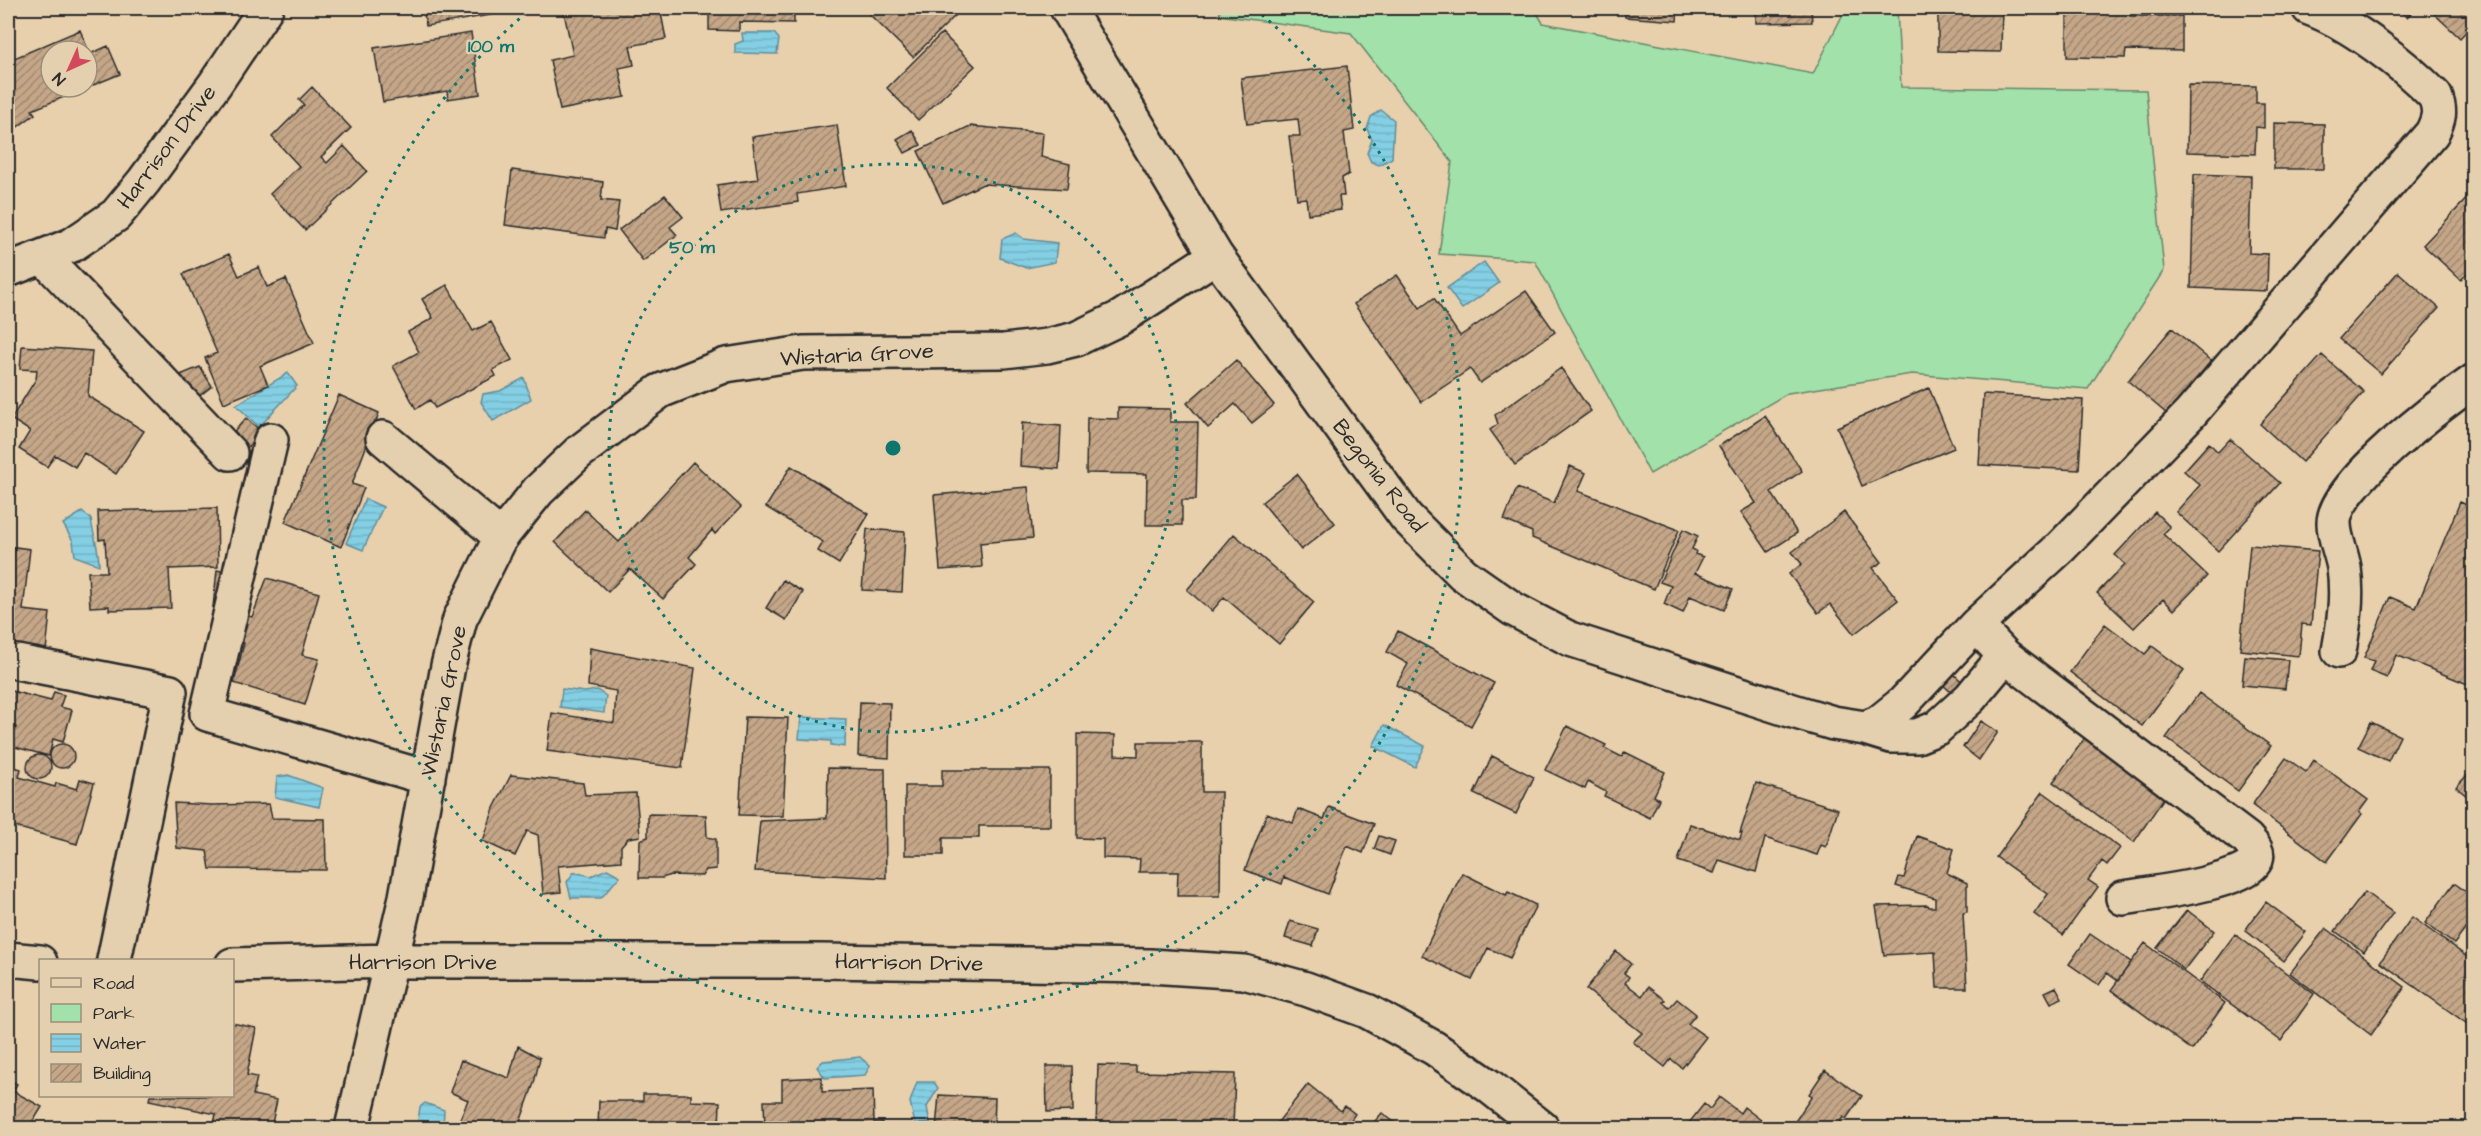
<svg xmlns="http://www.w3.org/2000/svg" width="2481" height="1136" font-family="'Architects Daughter',sans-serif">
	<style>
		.green { fill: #a2e1aa; stroke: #66866a; stroke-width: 1.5 }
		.water { fill: url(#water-rules); stroke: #608d9a; stroke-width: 1.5 }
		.building { fill: url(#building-hatch); stroke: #2b2b2b; stroke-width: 1.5; fill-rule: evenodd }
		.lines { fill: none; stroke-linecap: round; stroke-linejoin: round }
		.minor-casing { stroke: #2b2b2b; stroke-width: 38 }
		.minor { stroke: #e4d0af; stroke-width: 33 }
		.ring { fill: none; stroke: #0f766e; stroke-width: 3; stroke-dasharray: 3 6 }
		.labels { text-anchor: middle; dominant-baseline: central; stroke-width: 4.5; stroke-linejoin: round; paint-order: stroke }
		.street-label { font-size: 22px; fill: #2b2b2b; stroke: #e4d0af }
		.centre { fill: #0f766e; stroke: #e4d0af; stroke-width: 3 }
		.ring-label { font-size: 18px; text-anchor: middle; font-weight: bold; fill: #0f766e; stroke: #e4d0af; stroke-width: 4.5; stroke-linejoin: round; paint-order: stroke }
	</style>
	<defs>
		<pattern id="water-rules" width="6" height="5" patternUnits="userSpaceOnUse" patternTransform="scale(1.5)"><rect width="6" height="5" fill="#84cfe4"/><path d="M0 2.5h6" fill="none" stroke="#72b2c4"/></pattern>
		<pattern id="building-hatch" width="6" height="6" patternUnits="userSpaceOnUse" patternTransform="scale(1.5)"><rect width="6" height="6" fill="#c5a788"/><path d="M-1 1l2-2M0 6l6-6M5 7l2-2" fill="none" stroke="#a0886f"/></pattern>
	</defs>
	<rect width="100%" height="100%" fill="#e8d0ad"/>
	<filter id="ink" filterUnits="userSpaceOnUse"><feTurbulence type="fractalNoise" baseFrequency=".0167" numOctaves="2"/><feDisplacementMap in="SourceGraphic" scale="12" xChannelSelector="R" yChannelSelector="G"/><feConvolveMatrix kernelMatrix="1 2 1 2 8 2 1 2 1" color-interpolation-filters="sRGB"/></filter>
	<g filter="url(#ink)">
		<path class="green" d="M1221,8H1534L1543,23L1813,74L1846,8H1897L1901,87L2146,90L2164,270L2088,389L1912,374L1788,393L1650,474L1535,261L1439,254L1452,162L1351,33L1219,15Z"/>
		<path class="water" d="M742,33H774L779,39L777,54L735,53V44L743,41Z
			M1381,110L1394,120L1392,158L1379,165L1371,162L1367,153L1372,140L1367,129L1371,117Z
			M1016,233L1024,239L1057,243L1055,262L1026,268L1000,258L1002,239Z
			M1484,262L1499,283L1462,309L1447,288Z
			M288,373L297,386L259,427L236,405Z
			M524,378L531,399L493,421L481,402L483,394L500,391Z
			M365,499L383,507L363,550L346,543Z
			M82,512L91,519C93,536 99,547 99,565L75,556L73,541L63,524Z
			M562,689L585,692L597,690L606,696L604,713L560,707Z
			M801,717L846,719L845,747L831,745V741L799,739Z
			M1384,725L1425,746L1415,767L1373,746Z
			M288,775L323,788L319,807L275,797L277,777Z
			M607,869L620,876L601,898H571L567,882L574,872L591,876Z
			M860,1057L870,1066L865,1075L825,1078L817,1067L823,1061Z
			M917,1082H934L938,1088L927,1107L930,1123L915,1124L910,1102Z
			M425,1103L444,1110L443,1128H417L420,1107Z"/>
		<path class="building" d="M423,8H496L497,14L426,26Z
			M563,8H660L666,39L630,46L634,65L619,68L625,97L560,110L550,60L573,55Z
			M683,8H794V23L739,22V31L709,30V13L683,12Z
			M863,8H954L959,12L913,57Z
			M1626,8H1678L1677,21L1625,17Z
			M1756,8H1811L1812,22L1756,23Z
			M1938,8H2002L2001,52L1938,51Z
			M2067,8H2131L2130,16H2182V51L2126,50L2125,58L2067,57Z
			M2397,8H2416L2407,17Z
			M2428,8H2474V23L2460,38Z
			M80,30L90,54L108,46L120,74L32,110L35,114L8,134V54L10,60ZM51,51H87V87H51Z
			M471,33L480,94L448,99L447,91L383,102L374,48Z
			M942,33L975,66L918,120L887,88Z
			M1347,66L1354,130L1344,132L1349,174L1342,178L1344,196H1339L1341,210L1308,214L1306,198L1297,199L1289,136H1300L1298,119L1247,124L1241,78Z
			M2188,85L2256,86V103H2264V128L2256,127L2255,154L2187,152Z
			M312,87L351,128L321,157L327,163L344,146L367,171L305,230L270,194L299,166L272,137L304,105L299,100Z
			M2274,123L2324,124V169H2274Z
			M837,125L846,186L797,194L798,202L721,213L717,185L758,179L752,137Z
			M970,126L1043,133L1041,157L1070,164L1067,189L983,184L943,203L918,151Z
			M912,130L921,145L905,153L897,139Z
			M512,170L603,182L601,200L619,202L615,231L605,229L604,238L505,225Z
			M2194,174L2251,176L2249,253L2268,254L2267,291L2191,288Z
			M2474,191V266L2461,280L2423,245Z
			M665,195L683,217L670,227L677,235L643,261L619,230Z
			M229,254L239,276L259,267L267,287L286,279L314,343L260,366L268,385L224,403L205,358L217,353L183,274Z
			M2398,272L2439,308L2381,374L2339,339Z
			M1397,275L1420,308L1434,298L1460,336L1526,291L1555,332L1480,383L1470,369L1421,402L1354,304Z
			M447,285L473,331L491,322L512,360L493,370L496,376L435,408L430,400L416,409L393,366L419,352L408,332L433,318L422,299Z
			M2172,328L2211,361L2167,414L2128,381Z
			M22,346L92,351L88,396L144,431L116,474L84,453L75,467L55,455L47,467L19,449L30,431L11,419L36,379L37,370L20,369Z
			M2322,355L2364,392L2302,462L2260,424Z
			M1236,360L1274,405L1252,423L1235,404L1208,428L1187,403Z
			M200,367L212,386L198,397L180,375Z
			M1561,368L1591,411L1515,465L1490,430L1498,424L1495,415Z
			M1929,388L1954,448L1862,486L1837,427Z
			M1983,394L2083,400L2079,470L1979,465Z
			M339,395L379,413L352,484L364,488L341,547L285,522Z
			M1118,408L1170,409V422H1198L1196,500H1182V525H1146L1147,474L1086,473L1087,418L1118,419Z
			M1765,416L1802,471L1771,492L1797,533L1768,552L1741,512L1756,503L1719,446Z
			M246,418L262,432L246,449L231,435Z
			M1022,423L1061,426L1059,469L1020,466Z
			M2230,439L2280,483L2218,551L2176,512L2200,485L2184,471L2209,443L2218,452Z
			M693,462L741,507L715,534L712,530L689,557L696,564L663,599L630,569L608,592L555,542L585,510L619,542Z
			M791,466L869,514L839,564L818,551L823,542L766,507Z
			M1570,466L1586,473L1578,491L1679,530L1654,589L1532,538V532L1504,520L1517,488L1554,503Z
			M1297,474L1335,523L1301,550L1262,502Z
			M1028,487L1033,538L980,543L982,567L940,570L934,495Z
			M2460,502L2474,508V676L2470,685L2396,655L2387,678L2370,671L2374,661L2364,658L2390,597L2416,608Z
			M217,508L218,567L169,569L171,608L109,610V606L90,607L88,572H107L105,539L99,540L98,511Z
			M1844,512L1882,562L1873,568L1898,600L1854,634L1830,604L1818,613L1789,574L1802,564L1792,552Z
			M2155,512L2170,527L2163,534L2207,576L2174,610L2163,599L2134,628L2097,593L2125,564L2115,555Z
			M867,529L905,532L902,592L862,590Z
			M1683,529L1698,536L1692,549L1696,551L1695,554L1703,557L1695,573L1733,589L1724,610L1690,596L1683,613L1664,604L1671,586L1660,582Z
			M1234,534L1314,602L1279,644L1224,597L1212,611L1187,590Z
			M2250,545L2318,551L2311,625L2302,624L2299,656L2240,650Z
			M8,546L30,549L23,610L50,613L46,651L17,647L8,650Z
			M217,570L246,576L238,614L252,617L267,578L319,593L302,655L319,659L305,705L234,683L244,643L210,635Z
			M783,580L803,592L786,620L766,608Z
			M2105,624L2145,654L2152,646L2184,670L2142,726L2070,672Z
			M1398,631L1494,683L1471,726L1396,685L1408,664L1387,652Z
			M590,648L695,668L682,768L547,751L552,713L614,723L616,691L588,686Z
			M2245,656L2288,660L2285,689L2242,685Z
			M1947,668L1968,687L1958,699L1937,679Z
			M8,690L51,701L54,692L64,695L60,707L72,710L63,742L53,739L49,756L11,746L16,727L8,725Z
			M2199,693L2271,746L2238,791L2166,738Z
			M860,702L890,703L889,758L858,756Z
			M745,717L788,718L783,816L739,815Z
			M1981,721L1998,732L1979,760L1963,747Z
			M2371,722L2400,736L2388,761L2358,747Z
			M1567,726L1606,745L1604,748L1622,757L1625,752L1665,772L1654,796L1659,799L1650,818L1604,796L1606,792L1588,782L1585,789L1545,770Z
			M1077,734L1115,735V755L1138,756V742H1202V792H1221L1220,896H1177L1178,872H1139L1140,859L1103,858V839L1077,838Z
			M2087,735L2166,795L2134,842L2053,782Z
			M50 756a12 12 0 1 1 24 0a12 12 0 1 1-24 0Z
			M27 767a12 12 0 1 1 24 0a12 12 0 1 1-24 0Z
			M1492,756L1534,777L1516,814L1474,794Z
			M2286,758L2306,772L2314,760L2368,800L2359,812L2362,814L2327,862L2252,805Z
			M8,765L21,769L19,777L55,787L56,783L77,789L80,779L94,783L77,844L8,825Z
			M828,768L885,769L886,878L755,871L760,821L827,818Z
			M2474,768V802L2456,787Z
			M942,770H1050V826H979V838H943V855H905V786H942Z
			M511,775L583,783L585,795L636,793L640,836L628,838L621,846V861L558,866L561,892L543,894L538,835L527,831L515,856L483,841L494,808Z
			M1756,783L1838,809L1826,847L1821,845L1817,855L1765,838L1756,872L1719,860L1714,873L1678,861L1690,824L1740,840L1742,833H1740Z
			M2043,792L2120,848L2107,865L2102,861L2088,880L2098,887L2063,935L2034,914L2048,894L1996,857Z
			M174,803L212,805L269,804L272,818L325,819L326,870L210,869L207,851L177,848Z
			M1329,807L1374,824L1363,853L1347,846L1328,894L1284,877L1282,884L1245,870L1267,813L1293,823L1298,809L1324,819Z
			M648,814L706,815L707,837L716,839V869L706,870L702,876L671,875L662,878H639L640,840L648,837Z
			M1379,836L1395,841L1390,855L1374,849Z
			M1917,836L1954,849L1947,873L1967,883V912L1963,913L1967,988H1937L1935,952L1884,955L1876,906L1928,905L1929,907H1935V898L1896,886L1899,877L1904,878Z
			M1462,873L1506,895L1508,892L1536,905L1510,958L1488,948L1472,980L1422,956Z
			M2454,883L2474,897V918L2454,944L2425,923Z
			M2365,892L2393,913L2364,952L2335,931Z
			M2266,902L2306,932L2284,961L2245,930Z
			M2187,910L2214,931L2184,970L2157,948Z
			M2412,917L2474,962V1013L2466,1023L2380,962Z
			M1290,921L1318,929L1313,946L1285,938Z
			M2326,928L2405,987L2371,1035L2290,973Z
			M2090,934L2131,962L2118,981L2107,973L2099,985L2069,964Z
			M2235,934L2314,994L2281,1041L2200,981Z
			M2145,943L2225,1003L2192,1050L2111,990Z
			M1616,951L1631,964L1624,973L1629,977L1625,983L1642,996L1648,987L1665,1000L1663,1002L1669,1008L1677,999L1696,1014L1688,1024L1706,1037L1682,1068L1671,1059L1665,1067L1633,1042L1642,1033L1586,989Z
			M2056,987L2062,998L2051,1003L2045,992Z
			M232,1023L256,1028L247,1075L257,1077L253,1095L277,1100L271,1128H213L216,1114L149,1100L150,1096H232Z
			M518,1046L540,1058L534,1083L518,1128H456L468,1100L450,1092L461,1060L509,1078Z
			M1098,1065L1136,1066V1072L1235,1074L1233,1127H1211V1124L1203,1123L1202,1128H1168V1126L1137,1125V1128L1096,1127Z
			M1046,1066H1072L1073,1111L1047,1112Z
			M1825,1070L1862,1096L1846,1119L1843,1117L1836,1128H1801L1794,1123L1812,1096L1809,1094Z
			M822,1077V1092L873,1090L874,1122H882V1128H765L764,1101H782V1079Z
			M8,1079L17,1084L13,1091L42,1107L29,1128H8Z
			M1308,1084L1341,1111L1345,1106L1355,1114L1350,1121L1359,1128L1274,1127Z
			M643,1094H691V1101L720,1102L719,1128H598L599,1101H643Z
			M939,1095L995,1098L994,1128H936Z
			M1719,1097L1740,1113L1744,1107L1771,1128H1685L1704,1104L1710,1109Z
			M1382,1113L1402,1128H1369Z"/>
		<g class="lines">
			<defs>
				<path id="minor" d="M1067,8L1216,256L1406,517L1463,574L1513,609L1570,639L1793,711L1833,723L1865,728L1891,736H1917L1937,728L1970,698L2005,656
					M43,257L230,453
					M8,270L72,245L116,215L144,181L215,84L266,8
					M383,438L501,537
					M271,440L207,714L428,778
					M2339,651C2344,623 2348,597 2344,568C2342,554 2334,538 2334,523C2333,485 2442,403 2474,381
					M17,662L170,692L114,960
					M1865,728L1878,723L1903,703L1976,625
					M2123,898C2147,894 2248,883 2256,859C2259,851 2252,845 2247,839L2005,656L1976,625L2061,547L2190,414L2432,133C2439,119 2441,111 2435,96C2404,64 2350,23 2309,8
					M8,959L40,962
					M232,965L392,961H821L1150,966L1244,972L1306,989L1367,1011L1434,1048L1489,1086L1542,1128
					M352,1128L406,897L448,666L460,619L501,537L538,491L578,453L660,391L726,365L803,353L1004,351L1047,346L1076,339L1120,318L1216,256"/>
			</defs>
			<use href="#minor" class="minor-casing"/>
			<use href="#minor" class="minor"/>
		</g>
	</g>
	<g class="ring">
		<circle cx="893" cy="448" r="284"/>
		<path d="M1255 9A569 569 0 1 1 531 9"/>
	</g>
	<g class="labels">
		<g class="street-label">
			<text transform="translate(167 147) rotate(-53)">Harrison Drive</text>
			<text transform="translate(857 355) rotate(-3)">Wistaria Grove</text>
			<text transform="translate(1379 476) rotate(52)">Begonia Road</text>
			<text transform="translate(444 701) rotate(-78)">Wistaria Grove</text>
			<text x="423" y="962">Harrison Drive</text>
			<text transform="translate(909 963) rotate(1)">Harrison Drive</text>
		</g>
	</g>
	<circle cx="893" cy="448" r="9" class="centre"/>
	<g class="ring-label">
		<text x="491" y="52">100 m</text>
		<text x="692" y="253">50 m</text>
	</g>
	<rect width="2481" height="1136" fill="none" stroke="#e4d0af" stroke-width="30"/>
	<rect x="15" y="15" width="2451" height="1106" fill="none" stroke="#2b2b2b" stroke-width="2" filter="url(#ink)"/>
	<rect x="39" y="959" width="195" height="138" fill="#e4d0af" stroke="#9a8e7a" stroke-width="1.5"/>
	<rect x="51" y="978" width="30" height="9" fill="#e4d0af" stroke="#9a8e7a" stroke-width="1.5"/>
	<text x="93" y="989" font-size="18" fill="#2b2b2b">Road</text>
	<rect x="51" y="1004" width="30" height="18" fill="#a2e1aa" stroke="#9a8e7a" stroke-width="1.5"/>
	<text x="93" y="1019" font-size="18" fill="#2b2b2b">Park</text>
	<rect x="51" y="1034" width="30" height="18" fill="url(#water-rules)" stroke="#9a8e7a" stroke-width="1.5"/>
	<text x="93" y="1049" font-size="18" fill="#2b2b2b">Water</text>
	<rect x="51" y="1064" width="30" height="18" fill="url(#building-hatch)" stroke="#9a8e7a" stroke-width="1.5"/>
	<text x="93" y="1079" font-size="18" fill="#2b2b2b">Building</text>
	<g transform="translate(69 69) rotate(225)"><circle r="28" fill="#e4d0af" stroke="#9a8e7a" stroke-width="1.5"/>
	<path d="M0-4.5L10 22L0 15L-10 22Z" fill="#d1495b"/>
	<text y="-9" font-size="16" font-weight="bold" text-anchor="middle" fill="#2b2b2b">N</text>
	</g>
</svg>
